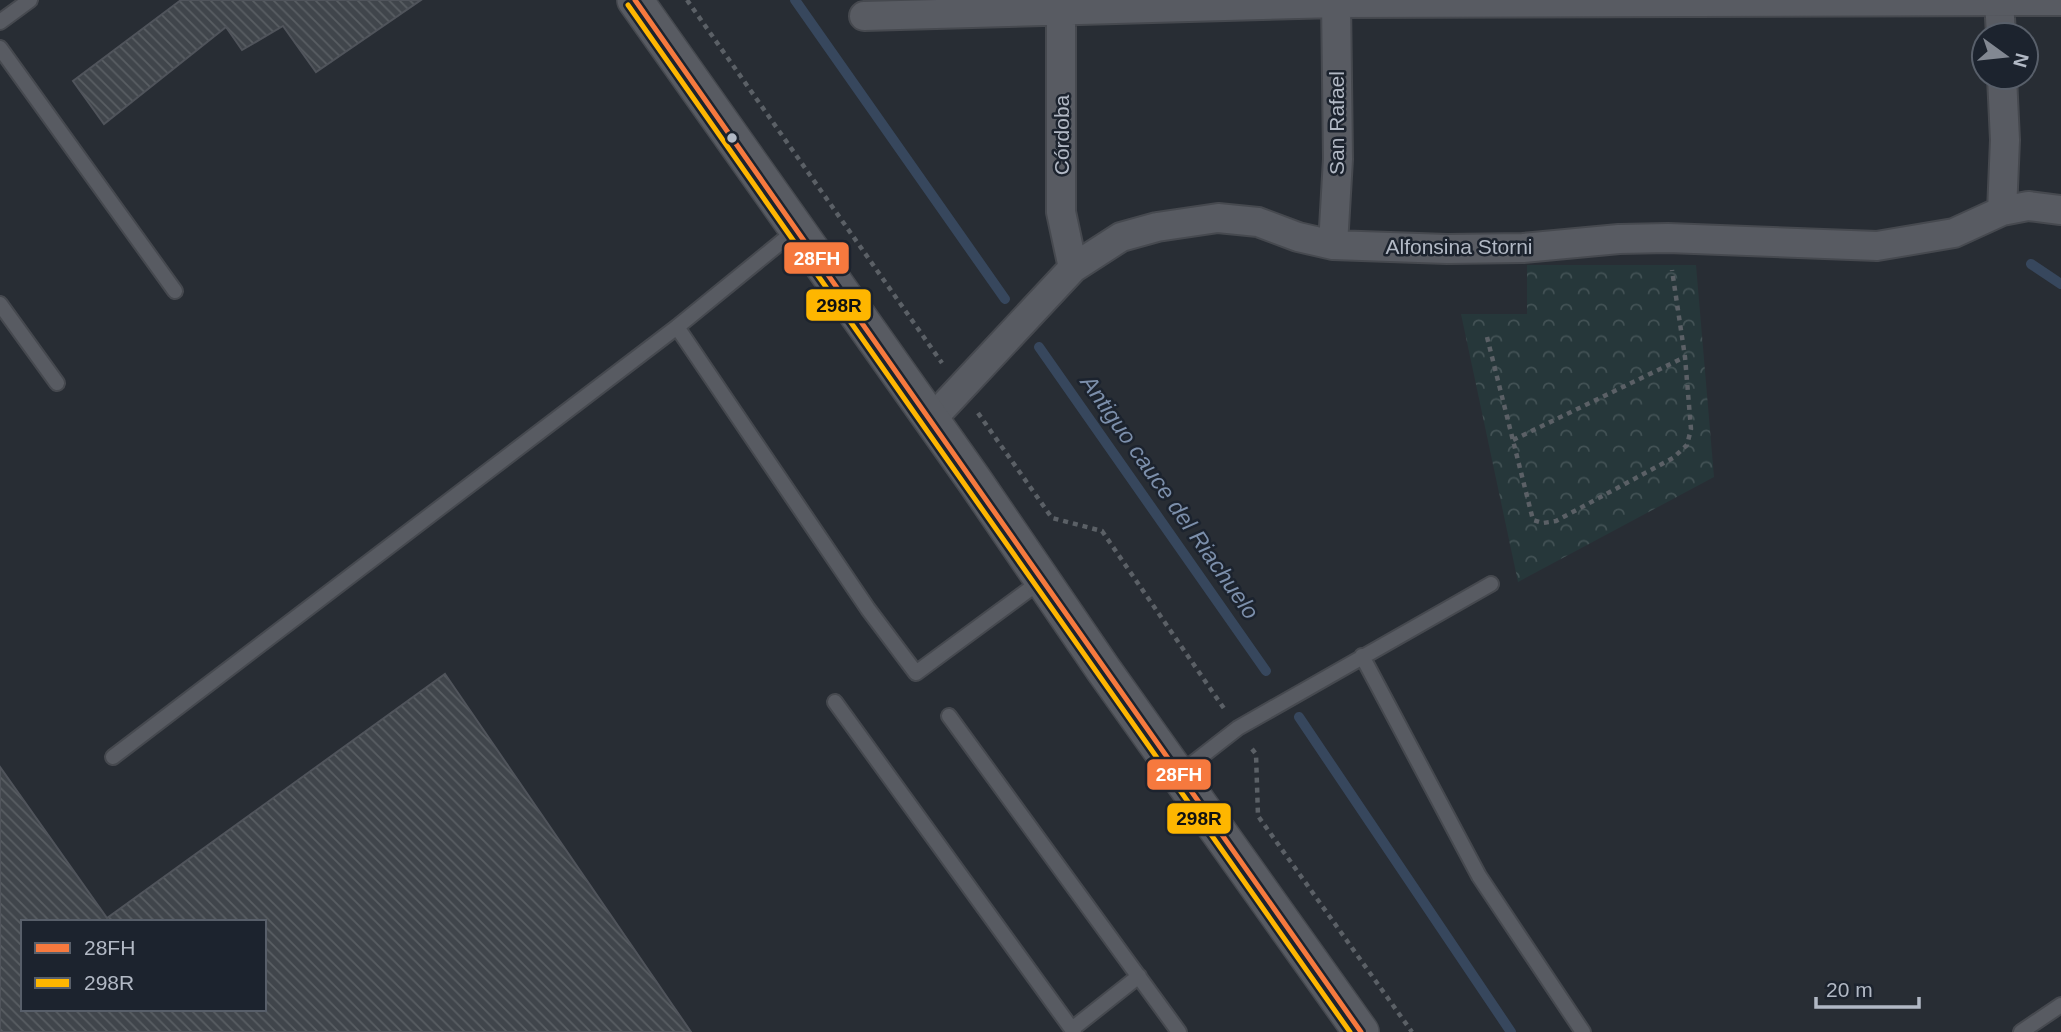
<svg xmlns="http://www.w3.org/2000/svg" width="2061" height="1032" font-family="Arial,sans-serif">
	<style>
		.park { fill: url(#park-crowns) }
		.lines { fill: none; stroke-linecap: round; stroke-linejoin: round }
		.stream { stroke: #37475d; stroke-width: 10 }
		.building { fill: url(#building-back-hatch); stroke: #50545b; stroke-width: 2; fill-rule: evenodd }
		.service-casing { stroke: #46494f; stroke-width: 18 }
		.minor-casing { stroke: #46494f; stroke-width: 32 }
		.tertiary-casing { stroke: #46494f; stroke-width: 38 }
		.path { stroke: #5b6066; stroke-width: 4.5; stroke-dasharray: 5 5; stroke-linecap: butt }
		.service { stroke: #585b62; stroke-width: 14 }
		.minor { stroke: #585b62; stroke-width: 28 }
		.tertiary { stroke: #585b62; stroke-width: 35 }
		.bus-1-casing { stroke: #1c232e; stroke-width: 10 }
		.bus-2-casing { stroke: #1c232e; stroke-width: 10 }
		.bus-1 { stroke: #f6793e; stroke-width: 5 }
		.bus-2 { stroke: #feb600; stroke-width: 5 }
		.bus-dot { fill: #b2b9c5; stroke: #1c232e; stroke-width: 2.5 }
		.labels { text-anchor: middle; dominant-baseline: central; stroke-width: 5; stroke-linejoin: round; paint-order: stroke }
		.street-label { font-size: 21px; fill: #b2b9c5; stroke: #1c232e }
		.water-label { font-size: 23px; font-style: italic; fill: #7c8fab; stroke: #1c232e }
		.line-badge { stroke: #1c232e; stroke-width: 2.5 }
		.badge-label { font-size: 19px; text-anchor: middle; font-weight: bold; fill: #fff }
		.pale-badge-label { font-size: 19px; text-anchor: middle; font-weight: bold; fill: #111 }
	</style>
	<defs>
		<pattern id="park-crowns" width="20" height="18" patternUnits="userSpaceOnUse" patternTransform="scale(1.75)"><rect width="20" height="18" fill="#26373a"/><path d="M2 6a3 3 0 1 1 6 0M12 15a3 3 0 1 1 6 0" fill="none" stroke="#435255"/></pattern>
		<pattern id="building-back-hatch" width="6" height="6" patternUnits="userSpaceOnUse" patternTransform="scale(1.75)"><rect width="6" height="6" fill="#40454b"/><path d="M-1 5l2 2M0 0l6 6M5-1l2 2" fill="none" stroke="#595e63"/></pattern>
	</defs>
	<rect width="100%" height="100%" fill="#282d34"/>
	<path class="park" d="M1527,265H1696L1714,477L1518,582L1461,314H1527Z"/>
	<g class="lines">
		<path class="stream" d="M795,0L1005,299
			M2031,264L2061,284
			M1039,347L1266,671
			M1299,717L1511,1032"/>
	</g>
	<path class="building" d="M181,0H421L316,72L283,26L242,50L226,27L104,124L73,81Z
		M445,674L691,1032H0V767L107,918ZM23,922H264V1009H23Z"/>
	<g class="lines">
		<defs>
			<path id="service" d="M0,22L30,0
				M0,48L175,291
				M0,304L57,383
				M677,327L868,609L916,673L1042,580
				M1362,656L1479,876L1583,1032
				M835,702L1074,1032
				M949,716L1179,1032
				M113,757L677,327L796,230
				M1179,774L1238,728L1491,584
				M1072,1029L1139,976
				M2021,1032L2061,1005"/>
			<path id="minor" d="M1061,0V212L1073,268
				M1999,0L2001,35
				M864,16L1336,3L2061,1
				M2002,211L2005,140L2002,77
				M1333,245L1338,159L1336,0
				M931,420L1073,268L1121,237L1157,227L1218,218L1258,222L1298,237L1333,245L1447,249L1523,248L1619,239L1668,238L1877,246L1954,233L2002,211L2028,206L2061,210"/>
			<path id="tertiary" d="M635,0L974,480L1103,669L1361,1032"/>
		</defs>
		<use href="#service" class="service-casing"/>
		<use href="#minor" class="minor-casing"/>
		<use href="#tertiary" class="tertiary-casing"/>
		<path class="path" d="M687,0L942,363
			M1487,337L1533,520L1543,523L1556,521L1673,458L1687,445L1691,429L1685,357L1672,270
			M978,413L1052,518L1102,531L1225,710
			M1513,440L1685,357
			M1252,749L1256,754L1258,816L1412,1032"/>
		<use href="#service" class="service"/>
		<use href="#minor" class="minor"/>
		<use href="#tertiary" class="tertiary"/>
		<defs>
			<path id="bus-1" d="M635,0C878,344 1117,689 1361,1032"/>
			<path id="bus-2" d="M628,5C869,347 1108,691 1350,1032"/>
		</defs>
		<use href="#bus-1" class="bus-1-casing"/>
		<use href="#bus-2" class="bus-2-casing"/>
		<use href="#bus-1" class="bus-1"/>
		<use href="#bus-2" class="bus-2"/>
	</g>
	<circle class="bus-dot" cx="732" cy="138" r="6"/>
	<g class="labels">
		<g class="street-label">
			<text transform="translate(1336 123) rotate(-90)">San Rafael</text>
			<text transform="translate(1061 135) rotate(-90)">Córdoba</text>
			<text x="1459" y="246">Alfonsina Storni</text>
		</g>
		<g class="water-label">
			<text transform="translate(1170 497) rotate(55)">Antiguo cauce del Riachuelo</text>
		</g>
	</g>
	<g class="line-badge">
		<rect x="783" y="241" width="67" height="34" rx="7" fill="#f6793e"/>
		<rect x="805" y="288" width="67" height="34" rx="7" fill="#feb600"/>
		<rect x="1146" y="758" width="66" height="33" rx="7" fill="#f6793e"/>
		<rect x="1166" y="802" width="66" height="33" rx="7" fill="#feb600"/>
	</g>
	<g class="badge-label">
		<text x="817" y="265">28FH</text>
		<text x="1179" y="781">28FH</text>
	</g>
	<g class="pale-badge-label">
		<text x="839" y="312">298R</text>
		<text x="1199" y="825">298R</text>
	</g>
	<rect x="21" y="920" width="245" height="91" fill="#1c232e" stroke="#585f6a" stroke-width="2"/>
	<rect x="35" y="943" width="35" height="10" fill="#f6793e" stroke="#585f6a" stroke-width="2"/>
	<text x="84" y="955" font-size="21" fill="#b2b9c5">28FH</text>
	<rect x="35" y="978" width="35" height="10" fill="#feb600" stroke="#585f6a" stroke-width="2"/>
	<text x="84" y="990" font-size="21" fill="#b2b9c5">298R</text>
	<g transform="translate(2005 56) rotate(105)"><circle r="33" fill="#1c232e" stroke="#585f6a" stroke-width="2"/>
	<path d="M0-5L12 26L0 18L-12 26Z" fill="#828892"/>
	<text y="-10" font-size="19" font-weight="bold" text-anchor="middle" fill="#b2b9c5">N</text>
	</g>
	<path d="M1816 997v10h103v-10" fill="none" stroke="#b2b9c5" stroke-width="3.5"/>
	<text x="1826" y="997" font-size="21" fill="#b2b9c5" stroke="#1c232e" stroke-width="5" paint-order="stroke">20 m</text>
</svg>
